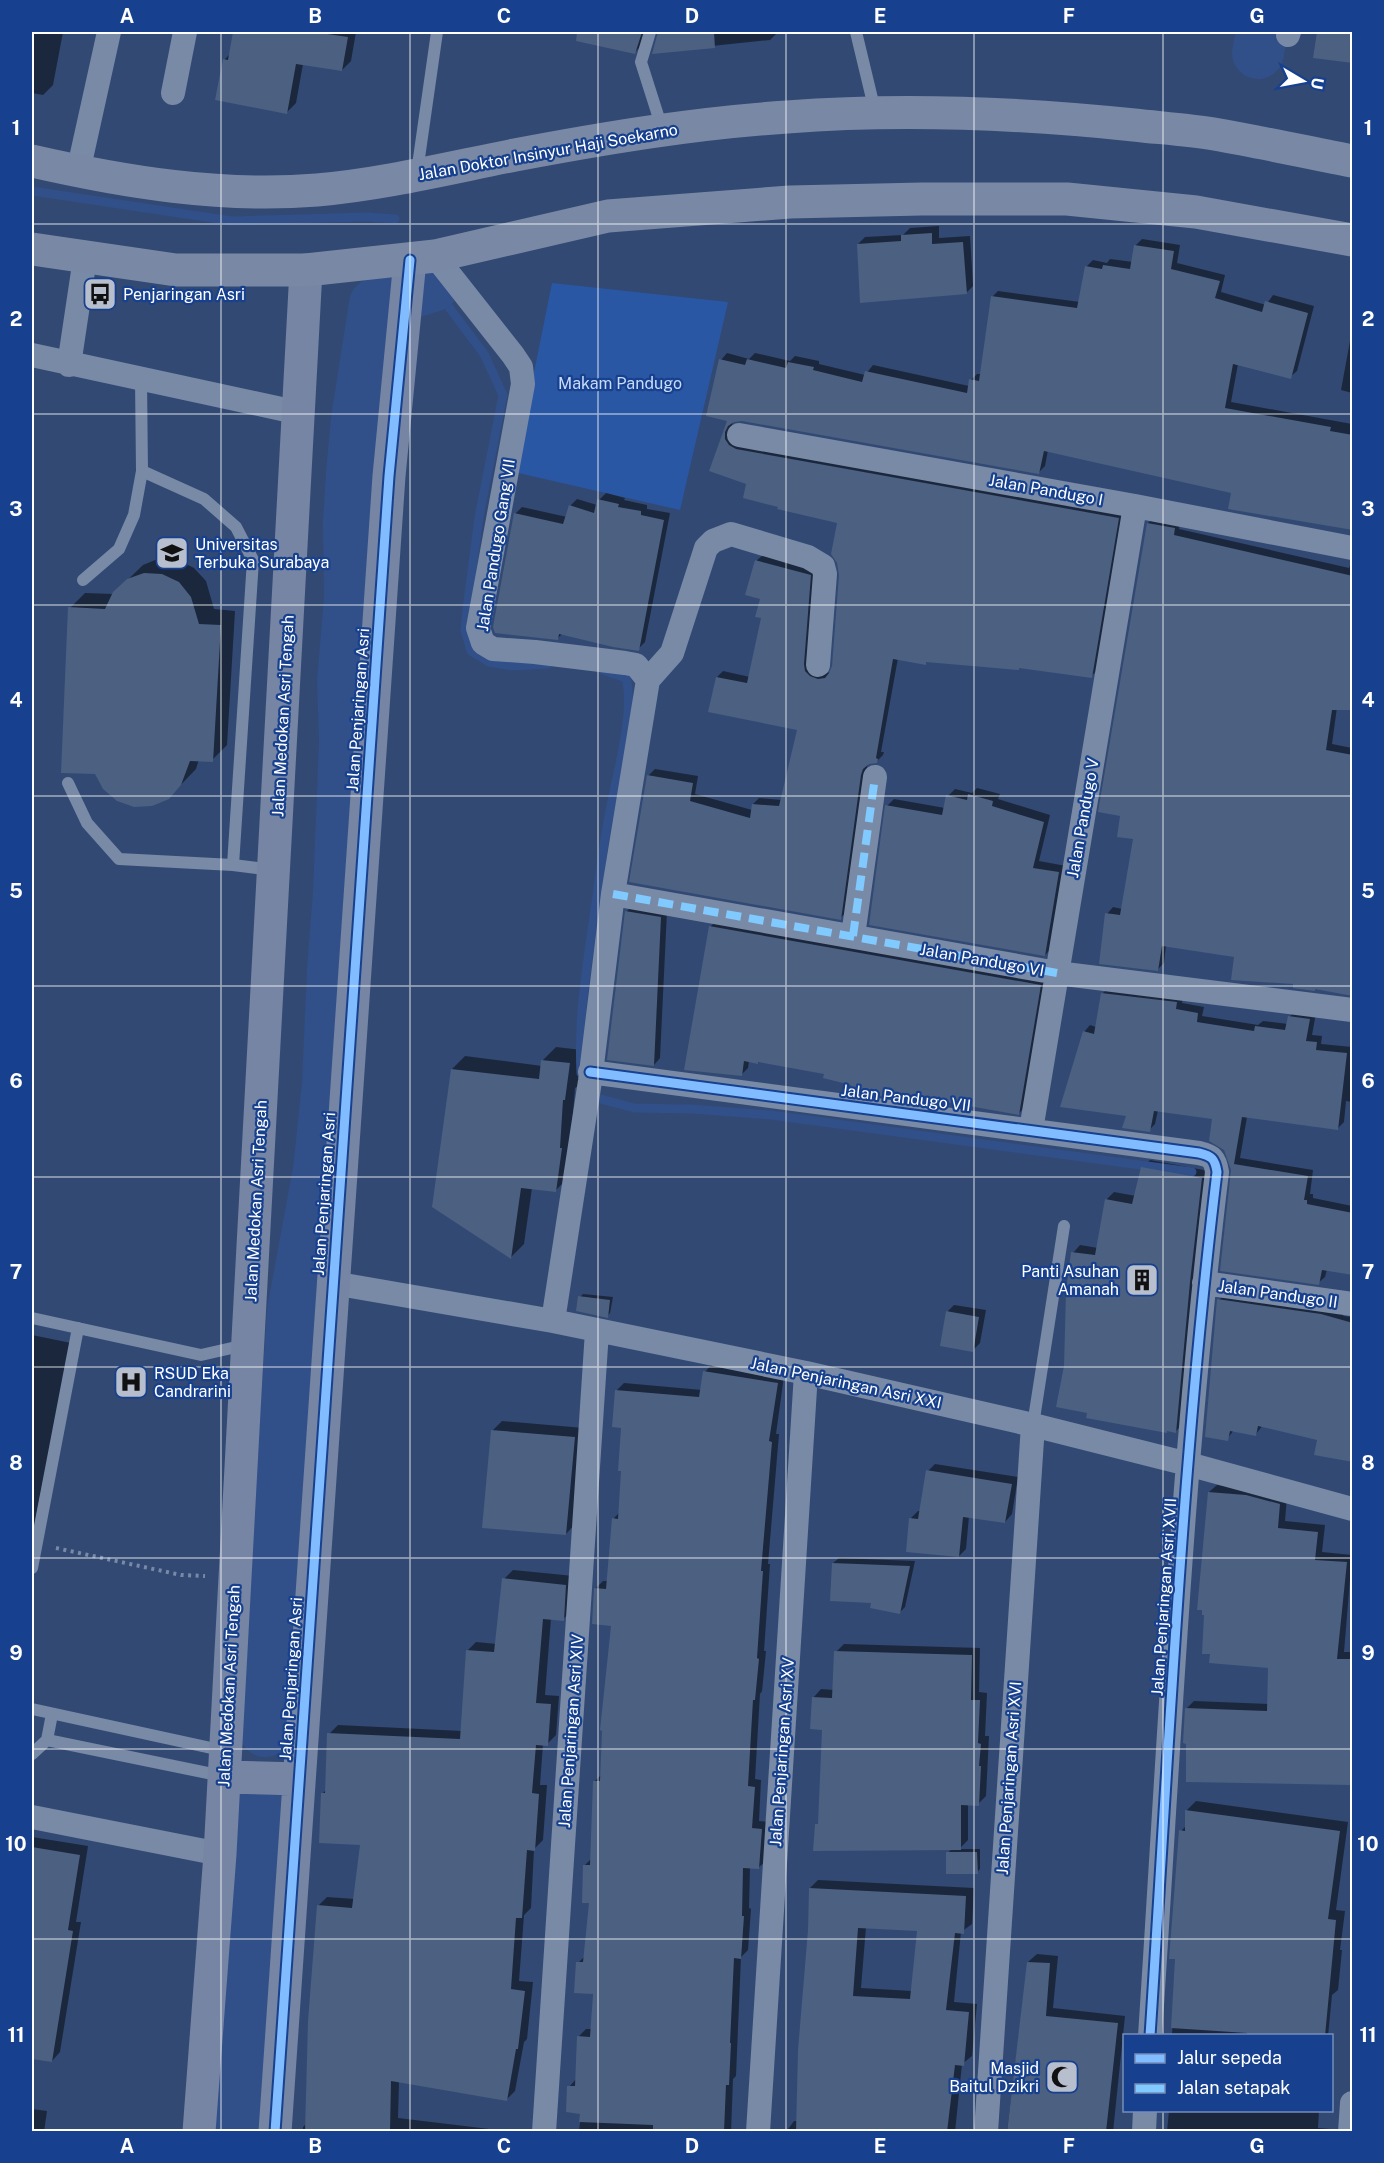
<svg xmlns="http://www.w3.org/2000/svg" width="1384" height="2163" font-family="'Public Sans',sans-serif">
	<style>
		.green { fill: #2a57a4 }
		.shadow { fill: #0007; fill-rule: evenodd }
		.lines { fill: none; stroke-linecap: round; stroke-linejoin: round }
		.stream { stroke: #314f88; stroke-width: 9 }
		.river { stroke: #314f88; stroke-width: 52 }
		.building { fill: #4c6081; fill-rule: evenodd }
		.path { stroke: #798aa6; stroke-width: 4; stroke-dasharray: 3 4.5; stroke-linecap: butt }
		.lane { stroke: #798aa6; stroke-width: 12 }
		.street { stroke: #798aa6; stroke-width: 24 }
		.secondary { stroke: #7585a3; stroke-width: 33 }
		.primary { stroke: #7989a5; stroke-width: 33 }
		.quiet { stroke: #80caff; stroke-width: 8; stroke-dasharray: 15 8; stroke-linecap: butt }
		.cycleway-casing { stroke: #17418e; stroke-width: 13 }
		.cycleway { stroke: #80bcff; stroke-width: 9 }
		.grid { fill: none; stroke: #fff; stroke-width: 1.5; stroke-opacity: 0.55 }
		.labels { text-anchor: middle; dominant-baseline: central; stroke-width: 4.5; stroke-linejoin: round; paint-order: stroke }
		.street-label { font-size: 16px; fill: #fff; stroke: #17418e }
		.poi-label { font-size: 16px; fill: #fff; stroke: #17418e; text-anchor: start }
		.park-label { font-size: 16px; fill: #c8dbfb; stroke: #17418e }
		.neatline { fill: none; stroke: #fff; stroke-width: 2 }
		.grid-label { font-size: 20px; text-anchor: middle; font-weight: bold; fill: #fff }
	</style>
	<rect width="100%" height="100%" fill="#324973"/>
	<path class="green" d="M552,283L728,302L680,510L514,472Z"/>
	<path class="shadow" d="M32,32H63L53,85L43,95L32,93Z
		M234,32H356L351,61L342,70L303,64L296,103L287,112L224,60L231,53Z
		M604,32H646L641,46L634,53L601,45Z
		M659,32H777V33L770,40L654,52Z
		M939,226V238L970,236L973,286L966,293L858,244L865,237L903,235L910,228Z
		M1142,239L1180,245L1177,263L1225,275L1221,292L1266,305L1273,295L1314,306L1297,371L1290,377L1238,364L1231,402L1352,424V528L1233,492L1048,450L1045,466L1038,473L742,419L733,420L731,432L1124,511L1098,670L1091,676L1021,666L1018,669L927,661L925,663L898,658L881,752H884L883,755L876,762L868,763L867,767L847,912L840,918L648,776L655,769L698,776L695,794L752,810L753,804L759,798L782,800L799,729L717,677L723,671L750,677L763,617L756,561L763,555L816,569L825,673L832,672L841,575L839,522L748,483L711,470L729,420L721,360L727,353L749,359L755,353L790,361L795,356L819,361V364L865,375L873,365L969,386L971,380L977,374H981L992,297L998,291L1080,302L1086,267L1093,260L1107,263L1110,259L1133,262L1136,245Z
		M1352,330V393L1341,390Z
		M606,493L625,498L624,500L647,505V509L670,513L645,642L638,649L563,633L557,639L515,514L522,507L567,517L570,506L577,499L597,505L599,500Z
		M1154,517L1180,522L1179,529L1349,568L1352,560V709L1337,707L1332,744L1352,748V994L1295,983L1236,955L1166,945L1164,963L1157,970L1107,914L1113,907L1122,909L1135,838L1148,523Z
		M160,558L178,560L194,568L206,581L214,609L235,611L227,745L212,760L199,759L196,769L168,798L70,608L85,593L113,594L143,565Z
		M977,788L1000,794L998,799L1050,815L1039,861L1066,866L1052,948L1045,955L887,806L894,799L945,808L948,796L955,789L972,793Z
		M633,905L667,911L660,1058L654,1065L627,911Z
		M717,920L1046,979L1025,1107L1019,1113L942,1100L940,1103L853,1084L826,1073L759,1061L758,1063L749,1061L748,1068L742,1074L711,926Z
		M1109,987L1183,996L1182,1003L1204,1007L1202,1016L1258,1025L1263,1021L1288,1024L1289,1017L1296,1011L1316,1013L1312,1035L1322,1036L1321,1044L1352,1047V1102L1346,1101L1344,1122L1338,1128L1247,1117L1240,1158L1313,1170L1310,1194H1313V1198L1352,1206V1273L1327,1269L1325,1277L1318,1283L1233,1170L1214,1118L1158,1110L1155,1124L1149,1130L1128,1115L1084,1032L1090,1025L1096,1027L1102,994Z
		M556,1047L582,1050L578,1086L575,1088L568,1178L555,1191L532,1188L524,1244L511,1257L452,1069L465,1056L542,1066L543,1060Z
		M1150,1160L1209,1171L1184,1423L1176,1431L1089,1412L1066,1366L1073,1253L1080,1245L1098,1248L1106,1200L1114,1192L1136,1196L1143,1167Z
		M583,1294L613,1297L610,1313L607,1316L580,1297Z
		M1225,1294L1344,1313L1343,1316L1352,1317V1461L1319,1439L1263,1425L1256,1434L1234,1430L1227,1439L1219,1300Z
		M954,1305L986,1310L980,1343L973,1350L947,1312Z
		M32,1335L71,1343L32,1536Z
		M712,1364L784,1376L776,1434H779L768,1564H770L764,1651H766L762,1691L760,1694L755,1779L761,1780L759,1821L769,1822L767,1860L759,1867H750L749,1908L751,1909L748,1950L741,1957L736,2076L733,2079L731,2132H579L581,2113L569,2087L577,2078L578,2037L586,2029H592L595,1992L578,1963L585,1956L590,1901L585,1865L592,1858L594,1782L602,1774L612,1624L596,1588L603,1581H608L613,1519L620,1512L623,1427L617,1390L624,1383L702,1390L705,1372Z
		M502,1421L584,1428L575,1524L566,1534L492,1431Z
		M935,1464L1018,1477L1012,1514L1005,1522L969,1516L966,1549L959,1556L911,1518L918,1511H921L928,1471Z
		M1217,1485L1254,1488L1287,1496L1285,1521L1325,1525L1322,1552L1352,1555L1344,1652H1352V1781L1349,1784L1186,1709L1194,1701L1269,1704V1666L1209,1492Z
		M839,1558L915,1561L905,1607L900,1612L872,1601L833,1563Z
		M513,1570L574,1576L572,1611L563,1619L551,1618L545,1695L559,1696L556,1735L547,1744H543L540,1785H547L543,1840L534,1849L531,1908L524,1915L519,1981L533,1982L527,2039L524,2042L515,2091L506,2100L399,2081L398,2118L515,2132H303V2127L307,2123L318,1906L327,1897L355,1899L361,1844L323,1793L326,1790L329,1734L338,1725L462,1731L467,1651L476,1642L497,1644L504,1579Z
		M844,1644L980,1648L979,1692L987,1693L985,1736H989L986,1796L978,1804H968V1840L959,1849H980V1869L977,1872L948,1853L952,1848L817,1825L819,1822L823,1728L813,1698L821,1689L834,1690L836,1652Z
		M1196,1801L1348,1822L1336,1910L1345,1911L1340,1950H1342L1338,1990L1332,1995L1328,2036H1170L1172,2034L1177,1958L1181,1831L1187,1825V1810Z
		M32,1837L88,1846L76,1922H81L60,2052L52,2061L32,2057Z
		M818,1880L974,1888L972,1924L961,1932L954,2002L977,2004L972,2056L962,2064L955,2132H786L794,2121H797L810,1930V1888ZM866,1927L919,1930L912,1991L861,1988Z
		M1037,1954L1058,1956L1053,2008L1125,2016L1113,2132H1007L1028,1962Z
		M32,2109L47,2111L44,2132H32Z
		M1169,2110H1319L1318,2128L1330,2129V2132H1167Z"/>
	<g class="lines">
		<path class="stream" d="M32,191L232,221L367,217L395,219
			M433,286L484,354L503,395L479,517L467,609L465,630L471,651L489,662L512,666L548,664
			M581,1073C578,1014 587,967 595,909C599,882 602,854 607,827C613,786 636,716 626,678L603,670
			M590,1093L593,1097L634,1108L691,1109L771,1115L1192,1172"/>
		<path class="river" d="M1258,53L1262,32
			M265,1731L293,1311L319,1170L328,1083L333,969L339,893L345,740L343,681L350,598L349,522L352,473L357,419L375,304L433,286
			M237,2132L260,1803"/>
	</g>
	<path class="building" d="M233,32H314L348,37L342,71L296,64L287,114L215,100L223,59L228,60Z
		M577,32H642L635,54L576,41Z
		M658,32H714L715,48L652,54Z
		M1317,32H1353V63L1313,58Z
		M932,233V244L963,242L967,294L860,303L857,244L901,241V235Z
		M1134,245L1174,251L1171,269L1220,281L1215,298L1262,312L1265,301L1308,313L1291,379L1233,364L1225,408L1331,427L1330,431L1353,435V530L1228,509L1231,493L1044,451L1039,474L742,421L734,422L728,426L725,432V439L729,445L736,449L1119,518L1092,678L1019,668V670L926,662V665L893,659L876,758L878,759L877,763L869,764L863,769L861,775L841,920L629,882L647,775L693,783L690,801L750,818L752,804L779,806L797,730L708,712L716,677L747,683L761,618L755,617L760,599L745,595L755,560L811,575L804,664L805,671L810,676L818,679L825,678L829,673L832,666L839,575L837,563L831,554L837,523L777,509L778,507L743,498L746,484L709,471L727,421L706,416L719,359L745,365L747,359L786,368L788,362L814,367L813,370L862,382L865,371L967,393L969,379L979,381L991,296L1077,308L1085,266L1102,269L1103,265L1130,269Z
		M597,499L619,504L618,507L641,511V515L664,520L639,651L613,647L559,634L558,640L495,633L493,627L514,513L563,524L569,505L594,513Z
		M1147,523L1175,528L1174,535L1353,576V710H1332L1326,750L1353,755V996L1315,989V991L1293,988V984L1231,980L1234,957L1162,946L1158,971L1099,964L1105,913L1120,915L1133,839L1117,837L1120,816L1098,812Z
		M144,573L162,574L179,582L191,597L199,624L221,625L213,762L190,761L181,785L169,799L152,806L134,807L117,801L103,789L95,774L61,773L68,607L105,609L113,592L127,579Z
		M968,794L993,801L992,806L1044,822L1033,868L1059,872L1045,956L869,925L885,805L942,815L946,795L967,800Z
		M625,911L661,917L654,1066L607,1060Z
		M709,926L1041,985L1019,1115L941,1101L940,1104L849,1092L851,1085L823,1078L824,1074L758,1062V1064L744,1061L742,1076L684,1070Z
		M1101,993L1177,1002L1176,1009L1198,1013L1197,1022L1254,1031L1255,1026L1285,1030L1288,1016L1310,1019L1306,1041L1317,1042L1316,1050L1347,1053L1338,1130L1242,1117L1234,1164L1308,1176L1304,1200H1307V1204L1353,1213V1275L1322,1270L1319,1285L1220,1271L1231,1170L1224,1150L1209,1141L1212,1119L1154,1111L1150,1132L1122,1128L1126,1116L1060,1107L1083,1031L1094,1034Z
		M541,1060L570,1063L565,1100H563L560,1148H562L556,1192L521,1188L511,1259L432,1207L451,1069L539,1079Z
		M1141,1167L1202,1178L1190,1282L1176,1433L1167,1431V1433L1086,1418L1087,1413L1056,1407L1064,1366L1066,1291L1071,1252L1095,1255L1105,1199L1132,1204Z
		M578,1296L610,1300L608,1318L576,1311Z
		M1217,1299L1321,1314L1353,1323V1462L1314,1455L1317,1440L1258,1426L1256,1436L1230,1431L1228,1441L1205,1437Z
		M946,1311L979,1317L973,1352L940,1346Z
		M703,1371L778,1383L769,1441L772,1442L761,1571H763L757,1658L759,1659L755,1700H753L748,1786L755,1787L752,1828L762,1829L759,1869L743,1868L742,1916H744L741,1959L734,1958L730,2043H731L729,2085H726L724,2132H653V2125L579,2122L580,2114L566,2112L567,2086H575L577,2036L590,2037L593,1994L574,1993L576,1962H583L589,1903H582L583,1865H590L593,1781H600L602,1731L600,1730L611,1626L592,1624L594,1588L606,1589L612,1518L618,1519L621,1471H618L621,1428L612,1427L615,1390L699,1397Z
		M491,1430L575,1437L566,1535L482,1528Z
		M926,1470L1012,1484L1005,1523L963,1517L959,1557L906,1552L909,1518L918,1519Z
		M1208,1492L1246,1495L1280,1504L1278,1528L1318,1532L1315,1560L1347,1562L1337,1659H1353L1350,1785L1186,1782V1744L1183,1743L1185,1708L1267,1711L1268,1668L1209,1663L1210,1654H1202L1204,1615H1202V1610H1197Z
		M832,1563L910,1566L900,1614L870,1608L871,1603L830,1601Z
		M502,1578L566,1585L564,1621L543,1619L536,1703L551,1704L548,1746L536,1745L532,1793L539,1794L535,1851L527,1850L522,1918H516L511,1989L525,1991L518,2049H516L507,2101L391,2081L390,2132H305L308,2021L317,1905L352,1908L360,1845L319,1843L321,1793H325L327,1733L460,1739L466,1650L494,1652Z
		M834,1651L972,1655L971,1700H980L978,1743L981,1744L979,1766H981L979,1806L961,1805V1850L813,1851L815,1824H818L822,1730L810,1729L812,1697L832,1698Z
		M1185,1810L1340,1831L1328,1919L1336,1920L1325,2036H1247V2033L1171,2028L1175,1959H1169L1172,1921L1179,1830L1185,1831Z
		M32,1847L80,1855L68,1930L73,1931L52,2062L32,2059Z
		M946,1852H977L978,1874H946Z
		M809,1888L966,1896L964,1934L955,1933L946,2010L969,2012L964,2066L955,2065L947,2132H796L798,2050L808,1930ZM858,1928L917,1931L910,1999L853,1996Z
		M1027,1962L1050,1963L1046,2016L1118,2023L1106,2132H1007Z"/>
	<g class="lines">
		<path class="path" d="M56,1548L181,1575L205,1576"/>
		<path class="lane" d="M650,32L641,62L662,128
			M856,32L875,111
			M417,172L437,32
			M141,380L142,471L204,499L236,527L253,560L233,865
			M83,580L119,549L134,515L142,471
			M68,783L87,823L119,859L233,865L273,870
			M32,1318L201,1355L245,1345
			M1033,1425L1064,1226
			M32,1568L78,1328
			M32,1709L225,1751
			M47,1740L52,1714
			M32,1754L47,1740L222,1776"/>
		<path class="street" d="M1288,35L1289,32
			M173,93L185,32
			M78,172L109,32
			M435,256L513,355L521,367L523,384L478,628L483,643L493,649L535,652L625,663L636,665L648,680L613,894L590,1081L553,1321
			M32,355L300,413
			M69,365L85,258
			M739,435L1135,506L1352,548
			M648,680L672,653L706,548L713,541L731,534L808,557L823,566L825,574L818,665
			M613,894L1057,973L1352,1010
			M853,936L875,777
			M590,1072L1199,1153C1212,1156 1215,1159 1217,1172C1182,1459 1169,1748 1150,2036
			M1031,1130L1135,506
			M333,1283L553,1321L806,1373L1033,1425L1188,1464L1352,1509
			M1204,1283L1352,1304
			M32,1817L220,1854
			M544,2132L597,1331
			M758,2132L806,1373
			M986,2132L1033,1425
			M1144,2132L1145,2110
			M1350,2132L1352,2103"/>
		<path class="secondary" d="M224,1777L299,1779
			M199,2132L220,1854L306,270
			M275,2132L389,476L410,260"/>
		<path class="primary" d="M32,161C124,182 222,198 317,190C384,184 449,168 515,155C605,138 695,123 787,117C903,108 1019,113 1134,125C1161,128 1188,130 1214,134C1260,142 1306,152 1352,161
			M32,249L176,270H306L435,256L608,216L790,202L922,199H1067L1196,212L1352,240"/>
		<path class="quiet" d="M613,894L1057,973
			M853,936L875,777"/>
		<defs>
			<path id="cycleway" d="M590,1072L1199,1153C1212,1156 1215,1159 1217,1172C1182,1459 1169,1748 1150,2036
				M275,2132L389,476L410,260"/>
		</defs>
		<use href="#cycleway" class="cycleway-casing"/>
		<use href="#cycleway" class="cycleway"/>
	</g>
	<path class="grid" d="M221,32V2132M410,32V2132M598,32V2132M786,32V2132M974,32V2132M1163,32V2036M32,224H1352M32,414H1352M32,605H1352M32,796H1352M32,986H1352M32,1177H1352M32,1367H1352M32,1558H1352M32,1749H1352M32,1939H1352M1163,2110V2132"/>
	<defs>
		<symbol id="bus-square" viewBox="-11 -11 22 22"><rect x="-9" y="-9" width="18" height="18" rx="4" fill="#b7bfce" stroke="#17418e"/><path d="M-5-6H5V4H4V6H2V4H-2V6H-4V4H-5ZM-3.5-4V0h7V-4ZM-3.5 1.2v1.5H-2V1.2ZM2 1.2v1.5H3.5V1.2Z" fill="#111"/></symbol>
		<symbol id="university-square" viewBox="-11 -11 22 22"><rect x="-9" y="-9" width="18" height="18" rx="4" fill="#b7bfce" stroke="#17418e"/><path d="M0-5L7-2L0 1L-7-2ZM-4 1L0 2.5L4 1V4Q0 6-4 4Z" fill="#111"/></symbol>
		<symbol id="building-square" viewBox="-11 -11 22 22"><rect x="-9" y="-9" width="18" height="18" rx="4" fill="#b7bfce" stroke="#17418e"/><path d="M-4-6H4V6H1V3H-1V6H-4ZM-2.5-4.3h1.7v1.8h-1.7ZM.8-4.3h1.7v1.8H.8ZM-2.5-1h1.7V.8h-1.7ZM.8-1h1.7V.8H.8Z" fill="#111"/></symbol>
		<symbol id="hospital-square" viewBox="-11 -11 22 22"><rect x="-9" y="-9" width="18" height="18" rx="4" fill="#b7bfce" stroke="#17418e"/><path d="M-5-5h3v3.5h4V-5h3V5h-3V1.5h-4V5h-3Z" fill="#111"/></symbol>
		<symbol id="mosque-square" viewBox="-11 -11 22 22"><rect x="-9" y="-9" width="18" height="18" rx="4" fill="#b7bfce" stroke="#17418e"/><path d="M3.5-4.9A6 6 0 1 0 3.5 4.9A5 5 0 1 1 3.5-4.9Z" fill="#111"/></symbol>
	</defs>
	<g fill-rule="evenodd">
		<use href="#bus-square" x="81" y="275" width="38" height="38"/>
		<use href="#university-square" x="153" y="534" width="38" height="38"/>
		<use href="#building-square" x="1123" y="1261" width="38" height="38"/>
		<use href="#hospital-square" x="112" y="1363" width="38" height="38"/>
		<use href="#mosque-square" x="1043" y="2058" width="38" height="38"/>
	</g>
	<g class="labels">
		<g class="street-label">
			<text transform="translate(548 152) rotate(-10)">Jalan Doktor Insinyur Haji Soekarno</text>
			<text transform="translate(1046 490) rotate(10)">Jalan Pandugo I</text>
			<text transform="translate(496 545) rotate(-81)">Jalan Pandugo Gang VII</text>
			<text transform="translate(358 710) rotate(-86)">Jalan Penjaringan Asri</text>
			<text transform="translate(283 716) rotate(-87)">Jalan Medokan Asri Tengah</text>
			<text transform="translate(1083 818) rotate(-80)">Jalan Pandugo V</text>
			<text transform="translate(982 960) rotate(10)">Jalan Pandugo VI</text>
			<text transform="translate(906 1098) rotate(7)">Jalan Pandugo VII</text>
			<text transform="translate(324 1194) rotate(-86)">Jalan Penjaringan Asri</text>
			<text transform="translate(256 1201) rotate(-87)">Jalan Medokan Asri Tengah</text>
			<text transform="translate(1278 1294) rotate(8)">Jalan Pandugo II</text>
			<text transform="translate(846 1383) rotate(12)">Jalan Penjaringan Asri XXI</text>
			<text transform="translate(1164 1597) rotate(-86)">Jalan Penjaringan Asri XVII</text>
			<text transform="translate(291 1679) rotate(-86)">Jalan Penjaringan Asri</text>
			<text transform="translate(229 1686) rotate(-87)">Jalan Medokan Asri Tengah</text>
			<text transform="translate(571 1731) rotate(-86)">Jalan Penjaringan Asri XIV</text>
			<text transform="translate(782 1752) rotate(-86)">Jalan Penjaringan Asri XV</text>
			<text transform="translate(1009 1778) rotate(-86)">Jalan Penjaringan Asri XVI</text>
		</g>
		<g class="poi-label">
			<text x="123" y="294">Penjaringan Asri</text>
			<text x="195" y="544">Universitas<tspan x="195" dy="18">Terbuka Surabaya</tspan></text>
			<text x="1119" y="1271" text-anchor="end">Panti Asuhan<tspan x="1119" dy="18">Amanah</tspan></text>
			<text x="154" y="1373">RSUD Eka<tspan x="154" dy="18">Candrarini</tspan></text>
			<text x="1039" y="2068" text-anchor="end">Masjid<tspan x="1039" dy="18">Baitul Dzikri</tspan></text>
		</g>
		<g class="park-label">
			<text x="620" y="383">Makam Pandugo</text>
		</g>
	</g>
	<rect width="1384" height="2163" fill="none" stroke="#17418e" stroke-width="66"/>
	<rect x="1123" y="2034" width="210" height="78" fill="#17418e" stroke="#748dbb" stroke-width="1.5"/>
	<rect x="1135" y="2054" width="30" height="9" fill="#80bcff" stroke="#748dbb" stroke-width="1.5"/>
	<text x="1177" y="2064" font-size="18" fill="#ffffff">Jalur sepeda</text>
	<rect x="1135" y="2084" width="30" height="9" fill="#80caff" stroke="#748dbb" stroke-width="1.5"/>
	<text x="1177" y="2094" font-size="18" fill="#ffffff">Jalan setapak</text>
	<g transform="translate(1303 81) rotate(100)" stroke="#17418e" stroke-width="4.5" paint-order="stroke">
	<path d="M0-4.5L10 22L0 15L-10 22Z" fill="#ffffff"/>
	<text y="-9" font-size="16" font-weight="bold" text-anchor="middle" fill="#ffffff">U</text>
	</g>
	<rect x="33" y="33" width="1318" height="2097" class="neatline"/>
	<g class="grid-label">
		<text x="127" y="23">A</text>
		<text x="315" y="23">B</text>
		<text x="504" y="23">C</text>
		<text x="692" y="23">D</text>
		<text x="880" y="23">E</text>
		<text x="1069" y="23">F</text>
		<text x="1257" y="23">G</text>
		<text x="16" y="135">1</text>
		<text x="1368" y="135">1</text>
		<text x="16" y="326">2</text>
		<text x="1368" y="326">2</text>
		<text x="16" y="516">3</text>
		<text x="1368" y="516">3</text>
		<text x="16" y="707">4</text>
		<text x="1368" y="707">4</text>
		<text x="16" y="898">5</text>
		<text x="1368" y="898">5</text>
		<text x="16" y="1088">6</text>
		<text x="1368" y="1088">6</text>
		<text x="16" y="1279">7</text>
		<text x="1368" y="1279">7</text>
		<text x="16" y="1470">8</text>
		<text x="1368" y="1470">8</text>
		<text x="16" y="1660">9</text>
		<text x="1368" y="1660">9</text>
		<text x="16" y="1851">10</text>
		<text x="1368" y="1851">10</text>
		<text x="16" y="2042">11</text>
		<text x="1368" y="2042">11</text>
		<text x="127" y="2153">A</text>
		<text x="315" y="2153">B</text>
		<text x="504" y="2153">C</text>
		<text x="692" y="2153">D</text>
		<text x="880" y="2153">E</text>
		<text x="1069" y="2153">F</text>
		<text x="1257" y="2153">G</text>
	</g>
</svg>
